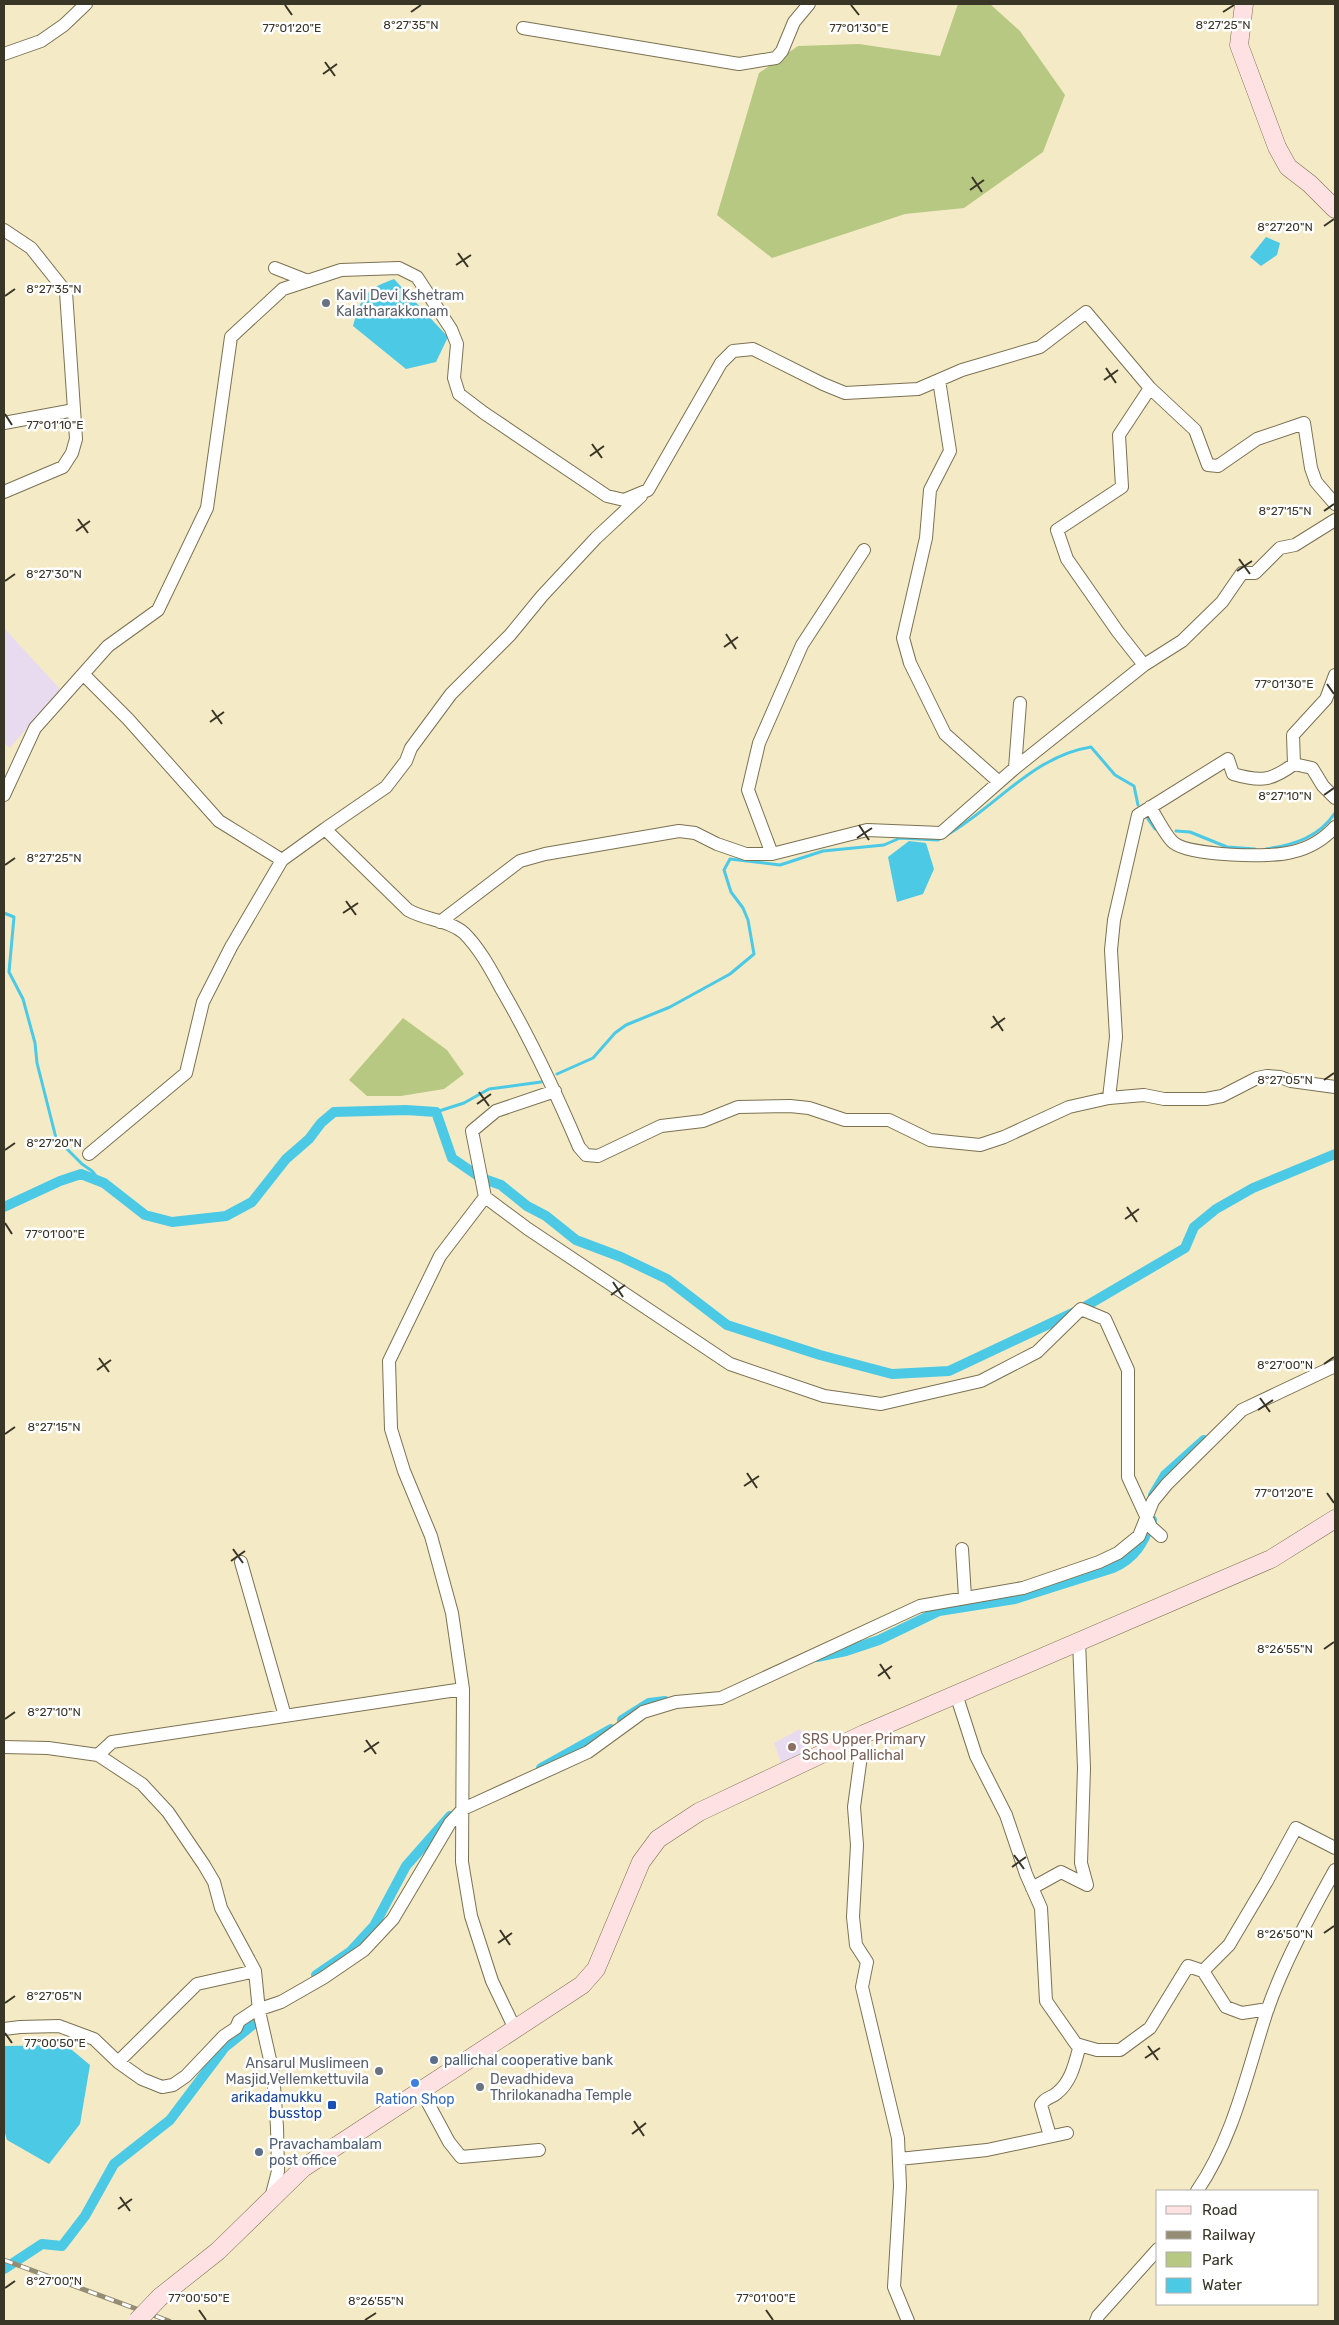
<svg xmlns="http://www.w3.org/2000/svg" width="1339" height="2325" font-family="Rubik,sans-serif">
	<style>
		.education { fill: #e8dbef }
		.green { fill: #b7c882 }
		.water { fill: #4cc9e5 }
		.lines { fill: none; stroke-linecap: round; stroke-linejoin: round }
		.stream { stroke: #4cc9e5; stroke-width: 3 }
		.canal { stroke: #4cc9e5; stroke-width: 10 }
		.street-casing { stroke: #7b7252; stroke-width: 14 }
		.secondary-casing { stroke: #7b7252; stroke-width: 19 }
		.street { stroke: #fff; stroke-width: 12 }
		.secondary { stroke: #fee1e2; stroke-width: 18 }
		.rail-casing { stroke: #948d74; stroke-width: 5 }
		.rail { stroke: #fff; stroke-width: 3; stroke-dasharray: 9; stroke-linecap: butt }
		.secondary-bridge-casing { stroke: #7b7252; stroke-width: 19; stroke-linecap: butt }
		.secondary-bridge { stroke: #fee1e2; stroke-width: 18 }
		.ticks { fill: none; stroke: #393527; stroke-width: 2 }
		.worship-dot { fill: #6b7280; stroke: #fff; stroke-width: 2 }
		.education-dot { fill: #8d6e63; stroke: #fff; stroke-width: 2 }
		.service-dot { fill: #5c6f8a; stroke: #fff; stroke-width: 2 }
		.shop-dot { fill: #3f7fe0; stroke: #fff; stroke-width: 2 }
		.transit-dot { fill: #1a4fb4; stroke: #fff; stroke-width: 2 }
		.labels { text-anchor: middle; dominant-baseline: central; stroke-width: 5; stroke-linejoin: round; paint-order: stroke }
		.worship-label { font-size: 14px; fill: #5b616d; stroke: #fff; text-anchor: start }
		.education-label { font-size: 14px; fill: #785e54; stroke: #fff; text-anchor: start }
		.service-label { font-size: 14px; fill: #4e5e75; stroke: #fff; text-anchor: start }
		.transit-label { font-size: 14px; fill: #164399; stroke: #fff; text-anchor: end }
		.shop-label { font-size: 14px; fill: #366cbe; stroke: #fff }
		.ticks-label { font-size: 12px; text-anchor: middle; fill: #393527; stroke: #fff; stroke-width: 5; stroke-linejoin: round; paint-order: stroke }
	</style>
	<rect width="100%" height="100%" fill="#f5eac6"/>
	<path class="education" d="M4,628L60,689L10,748L4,743Z
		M800,1729L811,1752L783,1768L774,1743Z"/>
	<path class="green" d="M958,4H990L1020,31L1065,95L1043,152L964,208L905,214L772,258L717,215L759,73L798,46L859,44L940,56Z
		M403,1018L447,1050L464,1074L444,1089L401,1096H367L349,1080Z"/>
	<path class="water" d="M1266,237L1280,243L1277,255L1261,266L1250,257Z
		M394,279L448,337L436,362L406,369L353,326C362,296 364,290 394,279Z
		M909,841L926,843L934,869L923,894L897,902L888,857Z
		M66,2045L90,2065L80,2124L49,2164L7,2140L4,2130V2046Z"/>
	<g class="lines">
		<path class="stream" d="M1148,819L1155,829
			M1176,831L1190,832L1227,847L1255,849
			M947,835C996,807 1033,756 1091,747L1115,775L1134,786L1138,805
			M1266,849C1294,845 1319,837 1335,813
			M4,913L14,917L9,972L23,999L35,1043L37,1063L56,1138L82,1164L92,1171L100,1181
			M557,1074L593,1058L615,1033L626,1025L670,1007L730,974L754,954L748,920L743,908L731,892L724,870L730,859L780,865L823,851L884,845L900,838L938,840L942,838
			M436,1112L464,1103L489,1089L541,1082"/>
		<path class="canal" d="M487,1180L501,1185L527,1206L546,1216L576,1240L621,1257L667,1279L727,1325L820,1355L892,1374L949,1371L1081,1309L1185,1248L1194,1227L1216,1209L1253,1188L1335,1154
			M4,1207L60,1181L81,1174L104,1183L145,1215L172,1222L226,1216L252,1202L286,1159L309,1139L321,1123L334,1112L406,1110L436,1112L452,1158L478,1176
			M1153,1495L1165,1475L1204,1440
			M817,1657L846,1651L879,1640L939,1611L1015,1599L1113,1568C1135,1558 1144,1543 1152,1520
			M622,1720L649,1703L665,1701
			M541,1768L611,1729
			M316,1975L351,1951L374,1926L406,1866L450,1816
			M4,2269L42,2244L62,2246L85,2216L114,2164L170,2120L225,2047L255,2023"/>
		<defs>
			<path id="street" d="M523,28L739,64L776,58L782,51L794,22L809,4
				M4,54L41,41L64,25L86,4
				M4,230L31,248L66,292L76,439L72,453L63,467L4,492
				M275,268L308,281
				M939,380L950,451L930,490L926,538L903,638L910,663L945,734L999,782
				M1150,388L1195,430L1208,465L1218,466L1257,439L1304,423L1311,468L1316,482L1335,504
				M4,423L74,410
				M641,496L596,538L542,596L510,635L451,694L411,748L406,761L386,787L325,829L408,910C425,920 449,920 464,933C480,949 491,970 502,990C531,1040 556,1093 579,1147L586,1155L598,1156L661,1126L703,1121L738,1107L790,1106L809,1108L845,1120H889L930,1140L980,1145L1004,1137L1069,1107L1109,1098L1144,1095L1164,1099H1206L1222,1096L1257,1078L1267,1076L1280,1077L1291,1081L1335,1087
				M1144,665L1182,641L1222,602L1242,573H1255L1280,548L1295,545L1335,520
				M83,674L128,719L219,821L282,860
				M1294,764L1293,735L1326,699L1335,675
				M1294,764L1312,768L1323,786L1335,798
				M1015,768L1020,703
				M4,795L35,728L108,646L158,610L207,508L231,337L283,289L341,270L399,268L417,277L451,329L457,344L454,378L459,394L484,413L607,496L624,500L648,490L721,363L733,351L753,349L823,384L845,393L918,389L962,370L1040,347L1086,312L1150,388L1119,435L1122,487L1057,530L1067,559L1118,632L1144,665L1015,768L941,833L867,830L772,854H746L717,844L695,833L679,831L545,854L520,861L440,922
				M1150,807C1156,816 1166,837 1174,843C1191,856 1272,858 1292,852C1310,848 1323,840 1335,827
				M772,854L748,790L759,743L802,645L864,550
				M1109,1098L1116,1037L1111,950L1114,920L1138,815L1228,759L1233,774C1261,782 1271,781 1294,764
				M89,1154L186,1073L203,1002L231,947L282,860L325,829
				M485,1197L528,1229L730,1364L824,1396L881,1404L981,1381L1037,1352L1081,1309L1105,1319L1128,1370V1477L1151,1527L1161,1536
				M962,1549L965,1597
				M241,1562L285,1716
				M956,1694L976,1756L1006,1815L1026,1874L1041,1908L1046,2001L1076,2044L1097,2050H1120L1150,2028L1188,1966L1203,1971L1226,2007L1242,2013L1268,2009
				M864,1734L854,1807L857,1845L853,1917L856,1945L867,1962L862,1987L898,2138L900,2186L894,2287L908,2321
				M4,1747L48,1748L98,1755L142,1784L168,1812L204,1865L214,1882L221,1908L255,1971L259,2011L273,2073L277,2127L278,2171L271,2198
				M98,1755L112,1742L463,1689
				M1032,1888L1061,1872L1087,1885L1081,1863L1084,1768L1079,1641
				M1203,1971L1229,1945L1267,1881L1296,1828L1335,1848
				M4,2029L20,2027L59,2026L94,2039L118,2062L142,2079L162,2087L173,2085L186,2076L224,2036L236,2028L239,2021L254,2011L281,2002L323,1978L364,1950L393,1919L450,1823L463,1809L588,1752L643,1712L676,1702L721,1698L920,1606L1023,1588L1099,1562L1118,1553L1139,1536L1153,1501L1167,1484L1242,1410L1335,1366
				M515,2029L492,1981L471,1916L462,1862L463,1689L452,1613L431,1536L404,1471L391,1429L389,1361L440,1256L485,1197L472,1131L496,1111L555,1091
				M118,2062L197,1984L255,1971
				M421,2090L449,2142L461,2157L539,2150
				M1050,2136L1041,2105C1045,2097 1052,2098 1057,2093C1072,2081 1075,2062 1080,2045
				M899,2159L987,2150L1067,2133
				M1197,2191C1234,2137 1247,2072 1267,2011C1283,1964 1311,1913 1335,1870
				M1096,2321L1098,2316L1158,2249"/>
			<path id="secondary" d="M1244,4L1239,45L1277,147L1288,167L1310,184L1335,209
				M160,2297L218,2251L303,2168L582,1985L596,1969L641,1862L658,1839L699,1812L864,1734L1271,1559L1335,1519"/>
		</defs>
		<use href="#street" class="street-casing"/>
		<use href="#secondary" class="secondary-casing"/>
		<use href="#street" class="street"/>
		<use href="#secondary" class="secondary"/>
		<defs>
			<path id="rail" d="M4,2260L169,2321"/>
		</defs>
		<use href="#rail" class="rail-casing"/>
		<use href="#rail" class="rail"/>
		<defs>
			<path id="secondary-bridge" d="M137,2321L160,2297"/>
		</defs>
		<use href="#secondary-bridge" class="secondary-bridge-casing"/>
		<use href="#secondary-bridge" class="secondary-bridge"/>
	</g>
	<path class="ticks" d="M285,5L292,15M851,5L859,15M411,12L421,5M1223,12L1234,5M325,62L335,76M323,74L337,64M972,177L982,192M970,190L984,180M1324,226L1334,219M458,253L468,267M456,265L471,255M5,296L15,289M1106,368L1116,383M1104,380L1118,370M5,414L12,425M592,444L602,458M590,456L604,446M1324,511L1334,504M78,519L88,533M76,531L90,521M1239,559L1250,574M1237,571L1252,561M5,581L15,574M726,634L736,649M724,647L738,637M1327,684L1334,694M212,710L222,724M210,722L224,712M1324,795L1334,788M859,825L869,840M857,838L872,828M5,865L15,858M346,901L356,915M343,913L358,903M993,1016L1003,1031M991,1028L1005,1018M1324,1080L1334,1073M479,1092L489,1106M477,1104L491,1094M5,1150L15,1143M1127,1207L1137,1222M1125,1219L1139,1209M5,1223L12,1234M613,1282L623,1297M611,1295L625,1285M99,1358L109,1372M1324,1364L1334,1357M97,1370L111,1360M1260,1398L1270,1412M1258,1410L1273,1400M5,1434L15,1427M747,1473L757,1488M744,1486L759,1476M1327,1493L1334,1503M233,1549L243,1563M231,1561L245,1551M1324,1649L1334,1642M880,1664L890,1679M878,1676L892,1666M5,1719L15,1712M366,1740L376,1754M364,1752L379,1742M1014,1855L1024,1869M1012,1867L1026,1857M500,1930L510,1945M1324,1933L1334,1926M498,1943L512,1933M5,2003L15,1996M5,2033L12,2043M1148,2046L1158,2060M1145,2058L1160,2048M634,2121L644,2136M632,2134L646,2123M120,2197L130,2211M118,2209L132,2199M5,2288L15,2281M199,2310L206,2320M766,2310L773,2320M365,2320L376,2313"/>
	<g class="worship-dot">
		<circle cx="326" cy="303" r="5"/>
		<circle cx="379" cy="2071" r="5"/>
		<circle cx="480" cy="2087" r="5"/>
	</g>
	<circle class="education-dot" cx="792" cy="1747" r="5"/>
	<g class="service-dot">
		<circle cx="434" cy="2060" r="5"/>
		<circle cx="259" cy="2152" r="5"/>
	</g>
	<circle class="shop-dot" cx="415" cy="2083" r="5"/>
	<rect class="transit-dot" x="327" y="2100" width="10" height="10" rx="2.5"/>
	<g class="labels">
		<g class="worship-label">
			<text x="336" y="295">Kavil Devi Kshetram<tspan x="336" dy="16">Kalatharakkonam</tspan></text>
			<text x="369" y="2063" text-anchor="end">Ansarul Muslimeen<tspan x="369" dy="16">Masjid,Vellemkettuvila</tspan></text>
			<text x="490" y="2079">Devadhideva<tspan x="490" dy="16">Thrilokanadha Temple</tspan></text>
		</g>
		<g class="education-label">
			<text x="802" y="1739">SRS Upper Primary<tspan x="802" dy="16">School Pallichal</tspan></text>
		</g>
		<g class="service-label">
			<text x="444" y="2060">pallichal cooperative bank</text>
			<text x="269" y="2144">Pravachambalam<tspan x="269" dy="16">post office</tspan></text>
		</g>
		<g class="transit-label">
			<text x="322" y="2097">arikadamukku<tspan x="322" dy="16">busstop</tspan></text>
		</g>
		<g class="shop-label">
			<text x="415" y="2099">Ration Shop</text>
		</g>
	</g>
	<g class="ticks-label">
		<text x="411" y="29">8°27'35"N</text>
		<text x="1223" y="29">8°27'25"N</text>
		<text x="292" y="32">77°01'20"E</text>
		<text x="859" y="32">77°01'30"E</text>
		<text x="1285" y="231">8°27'20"N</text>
		<text x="54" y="293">8°27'35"N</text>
		<text x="55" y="429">77°01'10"E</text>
		<text x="1285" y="515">8°27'15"N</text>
		<text x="54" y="578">8°27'30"N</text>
		<text x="1284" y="688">77°01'30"E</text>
		<text x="1285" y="800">8°27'10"N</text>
		<text x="54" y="862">8°27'25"N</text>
		<text x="1285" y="1084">8°27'05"N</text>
		<text x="54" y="1147">8°27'20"N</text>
		<text x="55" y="1238">77°01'00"E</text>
		<text x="1285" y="1369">8°27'00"N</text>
		<text x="54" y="1431">8°27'15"N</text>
		<text x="1284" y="1497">77°01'20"E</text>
		<text x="1285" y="1653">8°26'55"N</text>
		<text x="54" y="1716">8°27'10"N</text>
		<text x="1285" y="1938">8°26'50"N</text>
		<text x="54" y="2000">8°27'05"N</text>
		<text x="55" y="2047">77°00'50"E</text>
		<text x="54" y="2285">8°27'00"N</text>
		<text x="199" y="2302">77°00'50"E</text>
		<text x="766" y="2302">77°01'00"E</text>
		<text x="376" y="2305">8°26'55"N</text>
	</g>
	<rect width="1339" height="2325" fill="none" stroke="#393527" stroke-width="10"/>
	<rect x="1156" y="2190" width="162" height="115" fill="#ffffff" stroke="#b0aea9"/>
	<rect x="1166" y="2206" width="25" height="8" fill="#fee1e2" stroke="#b0aea9"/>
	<text x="1202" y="2215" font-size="15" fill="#393527">Road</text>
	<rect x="1166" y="2231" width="25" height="8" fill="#948d74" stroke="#b0aea9"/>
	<text x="1202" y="2240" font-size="15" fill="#393527">Railway</text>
	<rect x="1166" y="2252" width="25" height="15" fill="#b7c882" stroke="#b0aea9"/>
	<text x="1202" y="2265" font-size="15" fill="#393527">Park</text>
	<rect x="1166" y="2278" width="25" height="15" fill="#4cc9e5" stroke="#b0aea9"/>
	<text x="1202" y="2290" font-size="15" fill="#393527">Water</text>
</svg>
